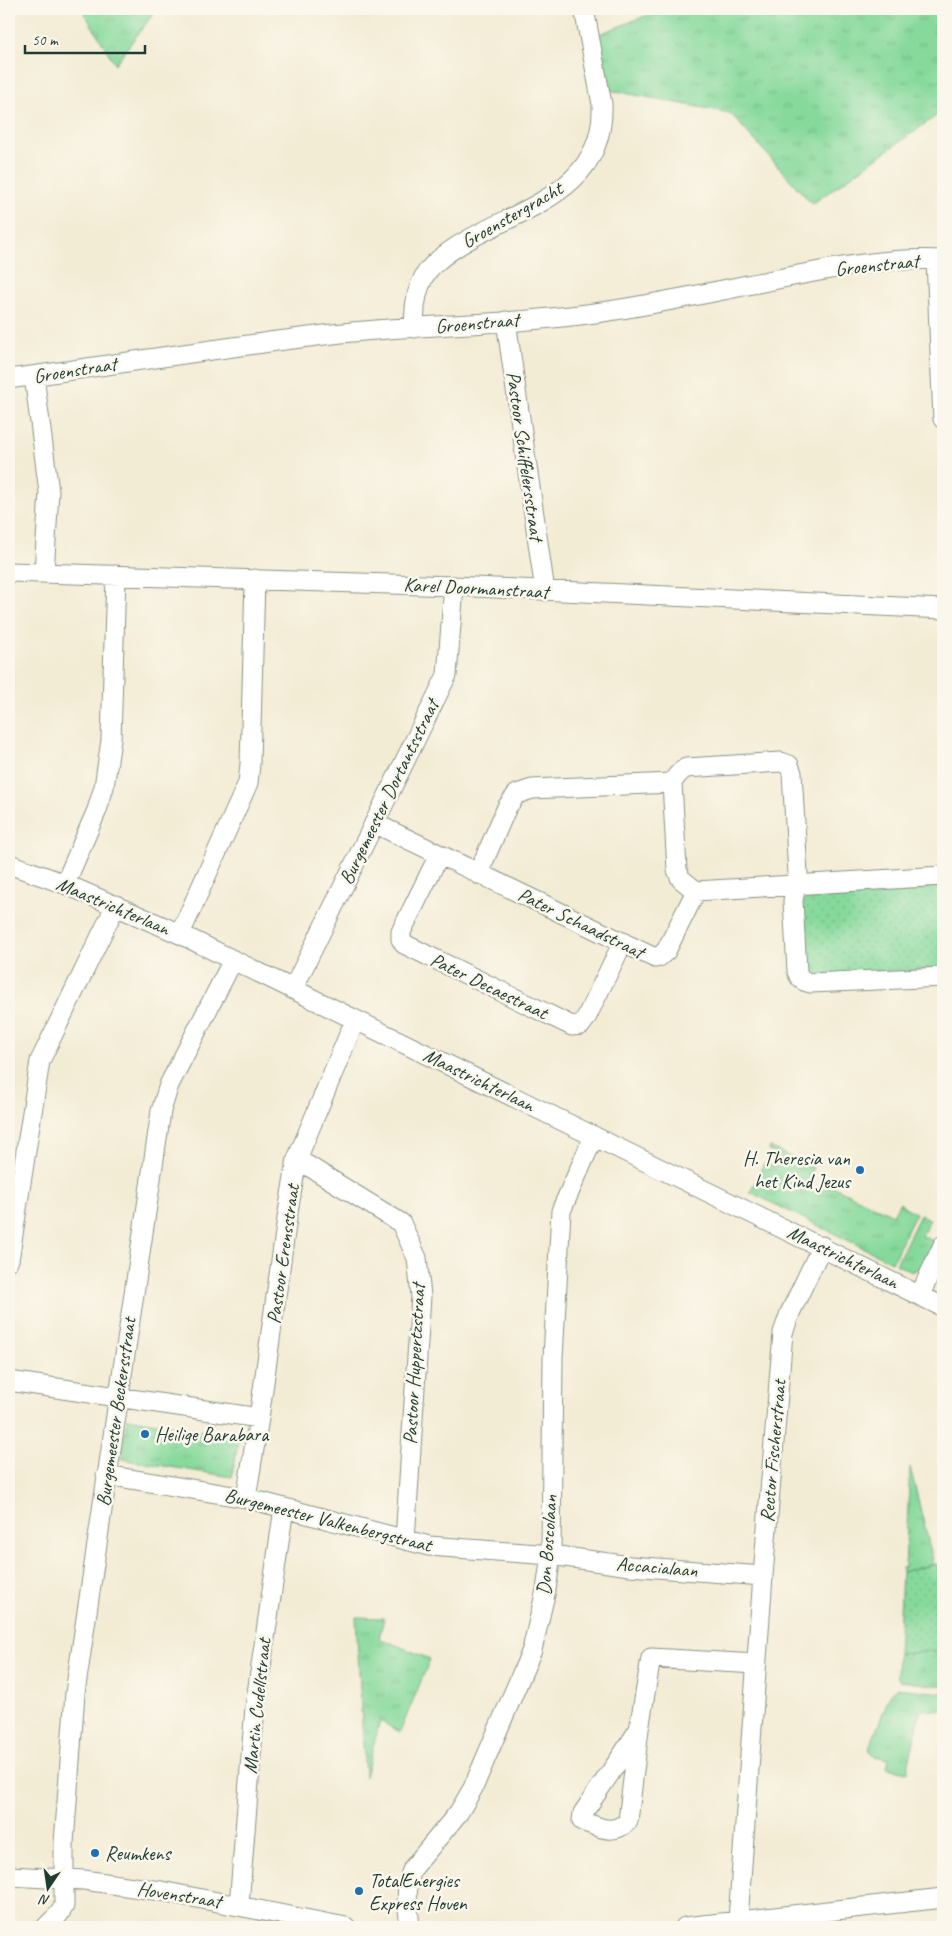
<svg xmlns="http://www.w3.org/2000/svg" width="952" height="1936" font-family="Caveat,sans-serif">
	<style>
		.grass { fill: url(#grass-tufts); stroke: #528b68 }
		.park { fill: url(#park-dots); stroke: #528b68 }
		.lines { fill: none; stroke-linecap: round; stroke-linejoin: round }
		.minor-casing { stroke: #899484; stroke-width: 21 }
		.minor { stroke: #fff; stroke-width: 19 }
		.poi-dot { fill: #1f6fb2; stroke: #fbf7ec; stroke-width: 2 }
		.labels { text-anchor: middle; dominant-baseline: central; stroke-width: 5; stroke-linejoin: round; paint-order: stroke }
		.street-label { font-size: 20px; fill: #1f3d34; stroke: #fbf7ec }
		.poi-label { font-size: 20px; fill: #1f3d34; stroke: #fbf7ec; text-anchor: start }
	</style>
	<defs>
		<pattern id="grass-tufts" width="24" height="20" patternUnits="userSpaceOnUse" patternTransform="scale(1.25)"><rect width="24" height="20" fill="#86d99b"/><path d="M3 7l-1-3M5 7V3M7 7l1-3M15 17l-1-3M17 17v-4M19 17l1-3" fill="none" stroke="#73bb86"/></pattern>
		<pattern id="park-dots" width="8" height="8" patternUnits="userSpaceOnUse" patternTransform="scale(1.25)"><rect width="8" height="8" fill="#86d99b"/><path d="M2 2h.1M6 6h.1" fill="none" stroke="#73bb86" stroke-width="1.8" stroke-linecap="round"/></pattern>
	</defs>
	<rect width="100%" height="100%" fill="#fbf7ec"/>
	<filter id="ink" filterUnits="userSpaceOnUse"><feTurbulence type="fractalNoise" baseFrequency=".02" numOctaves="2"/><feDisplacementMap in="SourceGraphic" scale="10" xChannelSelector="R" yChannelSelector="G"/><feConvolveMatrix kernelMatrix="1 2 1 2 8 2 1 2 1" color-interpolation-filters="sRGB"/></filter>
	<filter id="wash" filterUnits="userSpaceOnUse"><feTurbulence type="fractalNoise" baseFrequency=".0096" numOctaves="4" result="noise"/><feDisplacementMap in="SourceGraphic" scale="20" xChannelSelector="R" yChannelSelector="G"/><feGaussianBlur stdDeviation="1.12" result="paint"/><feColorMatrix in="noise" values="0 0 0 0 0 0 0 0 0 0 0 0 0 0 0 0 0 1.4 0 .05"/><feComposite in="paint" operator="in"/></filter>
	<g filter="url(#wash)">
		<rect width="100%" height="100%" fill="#f3ecd5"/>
		<path class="grass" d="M82,9H157L115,64Z
			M663,9H943V111L812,204L730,113L609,90L597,35Z
			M770,1147L813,1168L810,1174L812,1176L808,1185L819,1190L822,1184L830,1188L832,1186L893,1215L900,1202L901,1205L916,1213L892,1262L750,1192L764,1163L775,1166L780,1155L768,1151Z
			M920,1215L930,1219L922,1236L933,1241L921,1267L912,1272L896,1264Z
			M127,1418L239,1437L232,1477L121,1459Z
			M910,1467L934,1564L902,1572V1568L905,1567Z
			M356,1617L384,1618L379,1638L430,1659L400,1732L380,1721L365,1777Z
			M943,1650V1686L900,1681L897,1676L898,1654Z
			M896,1688L943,1693V1711L921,1710L907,1772L887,1768L889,1759L874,1756L869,1749L891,1692Z"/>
		<path class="park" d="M943,885V969L815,975L808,973L805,969L801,896L806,892Z
			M937,1564L943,1594V1650L898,1654L902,1572Z"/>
	</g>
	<g filter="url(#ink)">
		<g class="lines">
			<defs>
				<path id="minor" d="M936,260L943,419
					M506,321L545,591
					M415,328C413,307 417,279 434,264C492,210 606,206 602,104L584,9
					M34,376L49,492L44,573
					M9,379C117,364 224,347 333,334C422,324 513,325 602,312C664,303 726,289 788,277C839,267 891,257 943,260
					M9,572L454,586L943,609
					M374,823L655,958L659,957L666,951L696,891L943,876
					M439,855L401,932V939L404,944L572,1026L581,1025L586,1018L623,942
					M9,864L65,884L180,934L943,1307
					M478,874L507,807L517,794L532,789L672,783
					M65,884L97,810L104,787L111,740L116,575
					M696,891L681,879L677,870L672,783C676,776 679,772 686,768L781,762L789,765L792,773L798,874L793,901L797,971C799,979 803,982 811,983L943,977
					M180,934L248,783L250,764L255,579
					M293,989L447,675L454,586
					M297,1159L401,1223L417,1258L421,1296L405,1540
					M9,1260L40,1061L116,905
					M920,1295L943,1245
					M9,1381L259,1418
					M106,1475L246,1498L429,1546L551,1555L630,1566L763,1576
					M246,1498L259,1418L287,1218L297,1159L355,1020
					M639,1729L628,1821C613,1836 599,1827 582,1821L583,1813L625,1751L639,1729L651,1658L756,1664
					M9,1876L84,1880L161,1891L346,1927
					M239,1905L255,1707L284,1508
					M738,1920L763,1576L783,1333L790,1313L822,1246
					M46,1927L59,1914L64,1906V1843L75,1693L161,1111L169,1085L233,960
					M410,1927C408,1907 404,1887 413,1868L459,1812L473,1788L532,1650L546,1590L551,1555L553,1358L561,1211L594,1136
					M685,1927L943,1898"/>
			</defs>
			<use href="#minor" class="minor-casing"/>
			<use href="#minor" class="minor"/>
		</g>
	</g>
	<g class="poi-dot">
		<circle cx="860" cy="1170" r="5"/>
		<circle cx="145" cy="1434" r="5"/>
		<circle cx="95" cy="1853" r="5"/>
		<circle cx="359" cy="1891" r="5"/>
	</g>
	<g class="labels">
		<g class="street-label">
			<text transform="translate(512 215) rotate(-30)">Groenstergracht</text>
			<text transform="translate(877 265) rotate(-6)">Groenstraat</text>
			<text transform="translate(477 323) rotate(-5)">Groenstraat</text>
			<text transform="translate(75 370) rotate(-9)">Groenstraat</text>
			<text transform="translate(525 456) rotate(82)">Pastoor Schiffelersstraat</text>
			<text transform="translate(476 588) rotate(3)">Karel Doormanstraat</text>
			<text transform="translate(389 792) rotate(-64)">Burgemeester Dortantsstraat</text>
			<text transform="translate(113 906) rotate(23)">Maastrichterlaan</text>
			<text transform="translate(581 923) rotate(26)">Pater Schaadstraat</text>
			<text transform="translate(489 986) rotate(26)">Pater Decaestraat</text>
			<text transform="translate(479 1080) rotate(26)">Maastrichterlaan</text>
			<text transform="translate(283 1254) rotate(-82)">Pastoor Erensstraat</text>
			<text transform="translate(843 1257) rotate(26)">Maastrichterlaan</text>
			<text transform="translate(414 1364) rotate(-87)">Pastoor Huppertzstraat</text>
			<text transform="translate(116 1412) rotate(-82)">Burgemeester Beckersstraat</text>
			<text transform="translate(773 1451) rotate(-85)">Rector Fischerstraat</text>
			<text transform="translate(328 1520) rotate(14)">Burgemeester Valkenbergstraat</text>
			<text transform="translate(547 1545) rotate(-86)">Don Boscolaan</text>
			<text transform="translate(657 1567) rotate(5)">Accacialaan</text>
			<text transform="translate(257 1706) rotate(-84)">Martin Cudellstraat</text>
			<text transform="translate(179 1895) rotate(9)">Hovenstraat</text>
		</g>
		<g class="poi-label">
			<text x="850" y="1158" text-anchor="end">H. Theresia van<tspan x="850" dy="23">het Kind Jezus</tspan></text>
			<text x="155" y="1434">Heilige Barabara</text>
			<text x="105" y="1853">Reumkens</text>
			<text x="369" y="1880">TotalEnergies<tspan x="369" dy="23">Express Hoven</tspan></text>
		</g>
	</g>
	<rect width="952" height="1936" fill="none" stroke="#fbf7ec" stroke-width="30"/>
	<g transform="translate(48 1888) rotate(193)" stroke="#fbf7ec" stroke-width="4" paint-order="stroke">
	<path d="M0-4L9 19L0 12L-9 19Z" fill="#1f3d34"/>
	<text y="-8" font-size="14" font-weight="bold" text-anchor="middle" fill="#1f3d34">N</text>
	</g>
	<path d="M25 45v8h120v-8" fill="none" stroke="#1f3d34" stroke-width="2.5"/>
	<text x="32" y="45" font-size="15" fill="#1f3d34" stroke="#fbf7ec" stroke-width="4" paint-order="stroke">50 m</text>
</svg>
